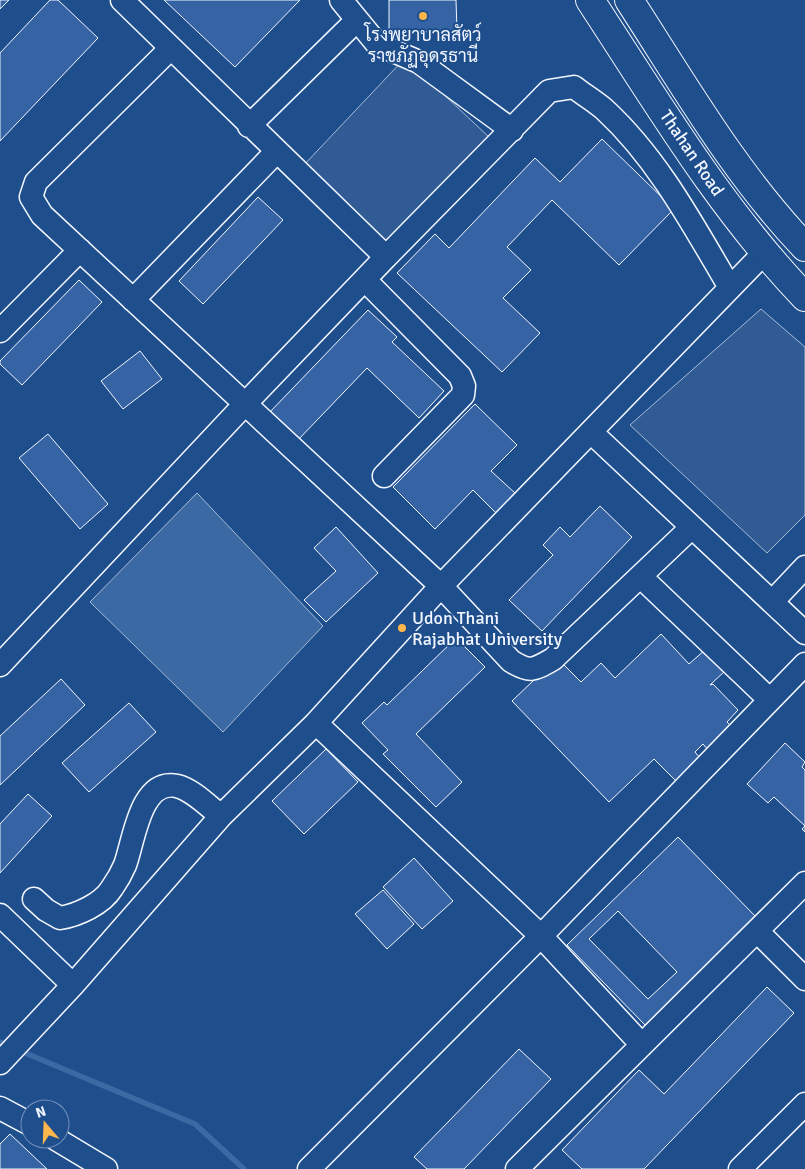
<svg xmlns="http://www.w3.org/2000/svg" width="805" height="1169" font-family="Signika,Sarabun,sans-serif">
	<style>
		.parking { fill: #305b95; stroke: #a8bbd7 }
		.water { fill: #3b69a3; stroke: #a8bbd7 }
		.lines { fill: none; stroke-linecap: round; stroke-linejoin: round }
		.stream { stroke: #3b69a3; stroke-width: 5.5 }
		.building { fill: #3563a3; stroke: #f2f6ff; fill-rule: evenodd }
		.minor-casing { stroke: #f2f6ff; stroke-width: 25 }
		.major-casing { stroke: #f2f6ff; stroke-width: 30 }
		.minor { stroke: #1f4e8c; stroke-width: 22 }
		.major { stroke: #1f4e8c; stroke-width: 28 }
		.poi-dot { fill: #ffb74d; stroke: #1f4e8c; stroke-width: 2 }
		.labels { text-anchor: middle; dominant-baseline: central; stroke-width: 4; stroke-linejoin: round; paint-order: stroke }
		.poi-label { font-size: 18px; fill: #f2f6ff; stroke: #1f4e8c }
		.street-label { font-size: 18px; fill: #f2f6ff; stroke: #1f4e8c }
	</style>
	<rect width="100%" height="100%" fill="#1f4e8c"/>
	<path class="parking" d="M405,58L491,139L387,247L302,167Z
		M761,309L805,347V515L767,553L630,425Z"/>
	<path class="water" d="M197,493L323,626L223,732L90,602Z"/>
	<g class="lines">
		<path class="stream" d="M0,1042L10,1047
			M18,1050L195,1124L244,1169"/>
	</g>
	<path class="building" d="M0,0H9L0,9Z
		M50,0H58L98,38L0,141V53Z
		M164,0H300L235,67Z
		M389,0H456L457,31L389,33Z
		M602,139L674,209L619,265L552,200L507,247L531,270L503,298L540,333L502,372L397,273L435,234L449,248L535,158L560,182Z
		M258,197L283,220L203,304L179,281Z
		M79,280L102,302L22,385L0,364V361Z
		M368,310L397,337L392,342L444,391L419,418L367,368L297,441L268,414Z
		M140,351L162,379L123,409L101,381Z
		M475,404L517,445L491,471L515,493L496,513L473,490L435,529L393,487Z
		M48,434L108,504L80,529L19,458Z
		M600,506L632,537L542,631L509,600L553,555L543,545L560,527L570,537Z
		M336,527L378,573L326,622L304,600L336,571L314,548Z
		M661,634L689,664L706,649L726,670L710,685L713,684L738,710L727,722L732,727L708,750L703,744L695,752L700,758L676,781L654,759L609,802L512,701L557,658L581,682L601,663L615,678Z
		M456,638L485,667L416,734L462,782L436,807L383,754L388,750L362,723L384,702L387,705Z
		M61,679L85,705L0,785V736Z
		M129,703L156,732L89,792L62,763Z
		M785,743L805,762L802,767L805,770V832L802,829L805,826L774,797L768,803L747,784Z
		M326,749L358,782L304,834L272,801Z
		M28,794L52,816L0,873V824Z
		M678,837L756,917L645,1025L567,945ZM618,911L677,972L648,999L589,939Z
		M414,858L453,901L422,929L383,887Z
		M383,890L414,924L387,949L355,914Z
		M767,987L794,1013L644,1169H582L562,1150L639,1070L664,1094Z
		M519,1049L551,1079L464,1169H427L414,1157Z
		M10,1134L47,1169H0V1144Z"/>
	<g class="lines">
		<defs>
			<path id="minor" d="M341,0L377,44L419,62L512,130
				M171,48L36,182L31,197L42,215L441,586L511,661C530,673 534,670 553,659L692,527
				M249,126L357,20
				M386,257L549,91L574,87C584,95 596,102 605,110C658,159 693,225 729,286
				M365,280L460,376L464,386L463,395L384,476
				M133,300L277,151
				M0,331L80,250
				M592,433L805,633
				M641,577L770,700
				M772,602L805,567
				M0,665L245,404L386,257L122,0
				M316,723L541,936L642,1045
				M34,899L46,910L60,918C78,915 102,904 112,888C117,881 122,872 125,865C134,841 140,778 177,786C193,790 208,806 221,816
				M0,915L73,985
				M757,931L805,979
				M0,1063L73,985L221,816L316,723L441,586L764,253
				M0,1108L30,1124
				M56,1139L106,1169
				M309,1169L541,936L805,664
				M517,1169L805,883
				M740,1169L805,1104"/>
			<path id="major" d="M590,0C657,102 720,209 805,297
				M629,0C684,85 735,174 805,247"/>
		</defs>
		<use href="#minor" class="minor-casing"/>
		<use href="#major" class="major-casing"/>
		<use href="#minor" class="minor"/>
		<use href="#major" class="major"/>
	</g>
	<g class="poi-dot">
		<circle cx="423" cy="16" r="5"/>
		<circle cx="402" cy="628" r="5"/>
	</g>
	<g class="labels">
		<g class="poi-label">
			<text x="423" y="35">โรงพยาบาลสัตว์<tspan x="423" dy="21">ราชภัฏอุดรธานี</tspan></text>
			<text x="412" y="618" text-anchor="start">Udon Thani<tspan x="412" dy="21">Rajabhat University</tspan></text>
		</g>
		<g class="street-label">
			<text transform="translate(692 153) rotate(56)">Thahan Road</text>
		</g>
	</g>
	<g transform="translate(45 1124) rotate(341)"><circle r="24" fill="#1f4e8c" stroke="#7391ba"/>
	<path d="M0-4L9 19L0 12L-9 19Z" fill="#ffb74d"/>
	<text y="-8" font-size="14" font-weight="bold" text-anchor="middle" fill="#f2f6ff">N</text>
	</g>
</svg>
